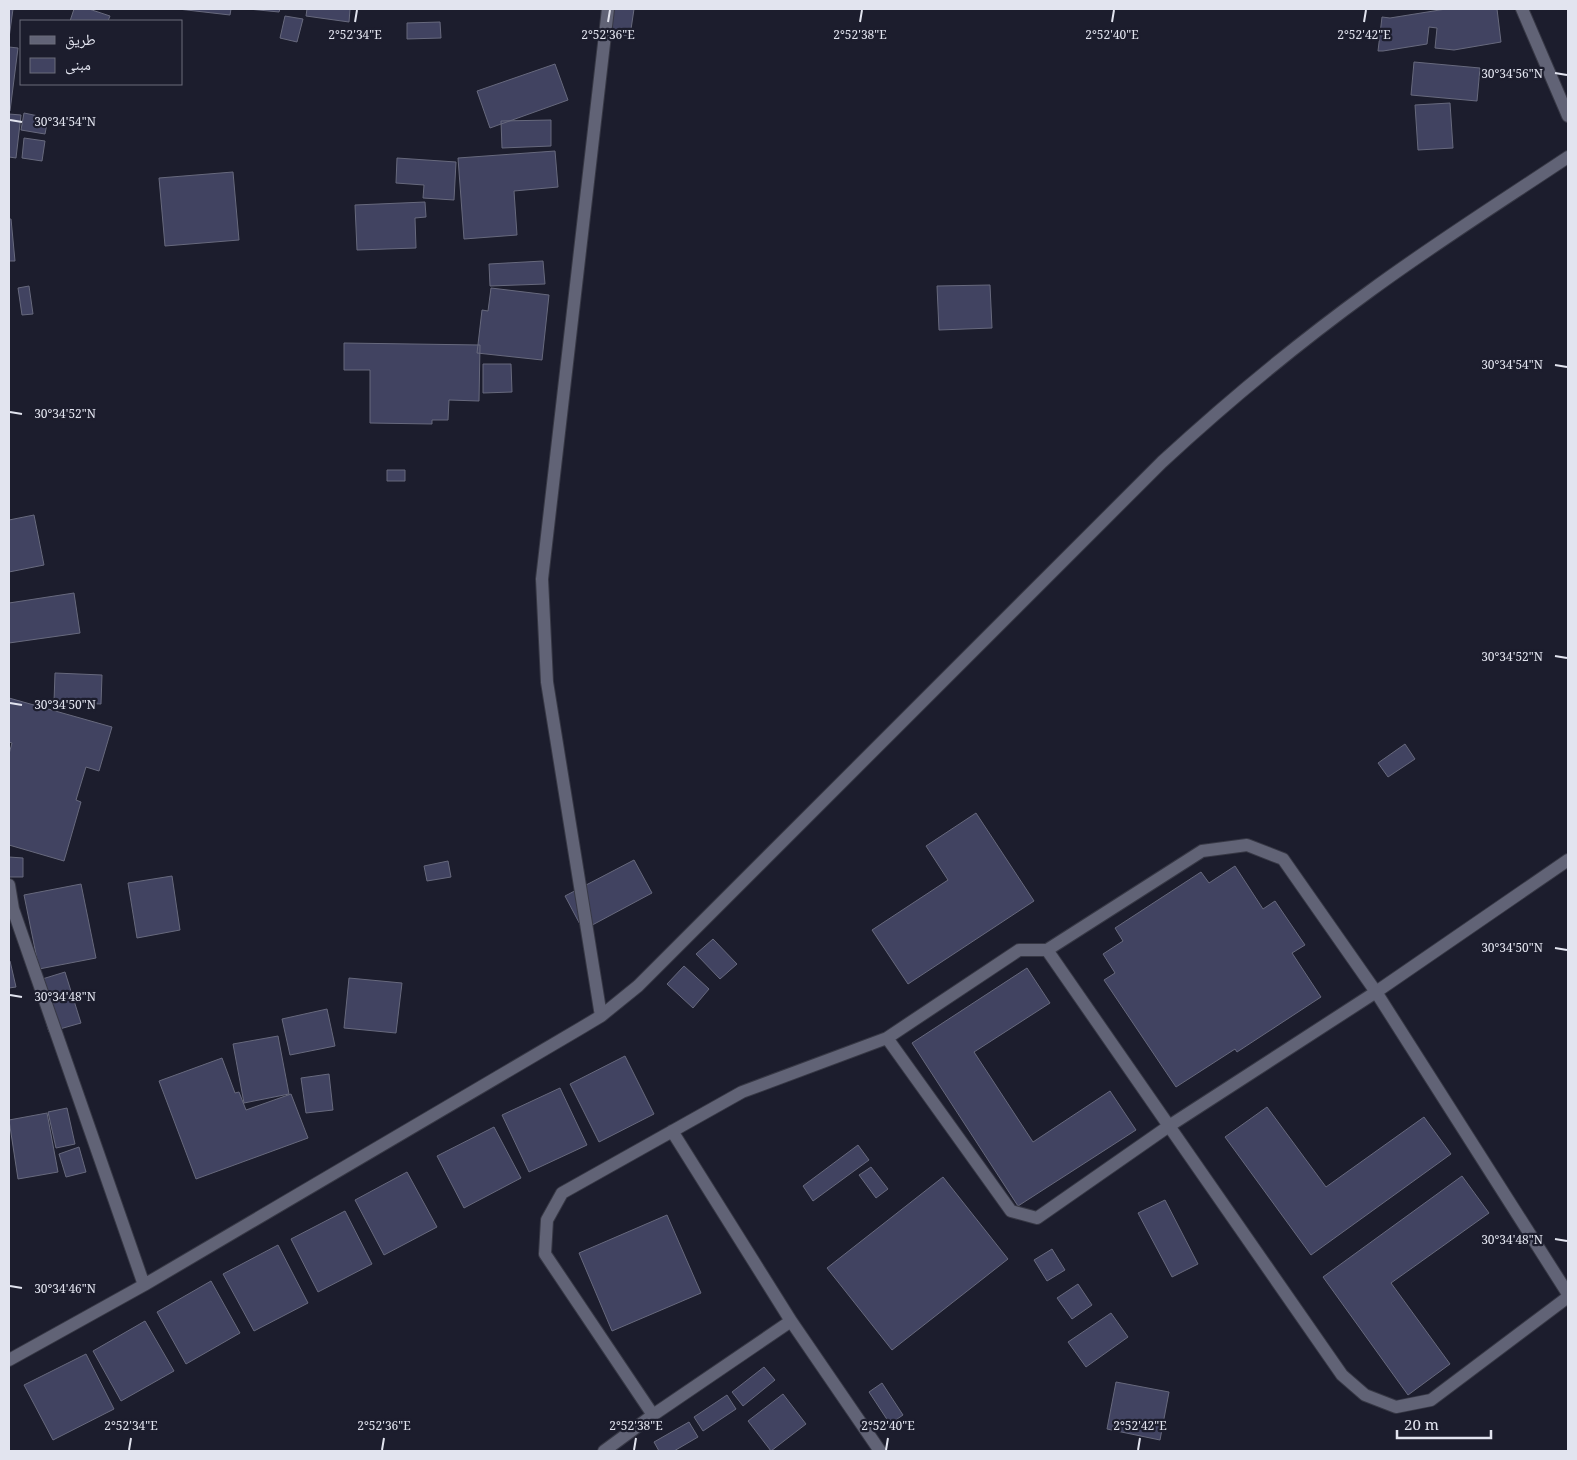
<svg xmlns="http://www.w3.org/2000/svg" width="1577" height="1460" font-family="'Noto Serif','Noto Naskh Arabic',serif">
	<style>
		.building { fill: #414361; stroke: #67697d }
		.lines { fill: none; stroke-linecap: round; stroke-linejoin: round }
		.minor-casing { stroke: #373845; stroke-width: 14 }
		.minor { stroke: #616376; stroke-width: 12 }
		.ticks { fill: none; stroke: #e2e4ef; stroke-width: 2 }
		.ticks-label { font-size: 12px; text-anchor: middle; fill: #e2e4ef; stroke: #1c1d2d; stroke-width: 4.5; stroke-linejoin: round; paint-order: stroke }
	</style>
	<rect width="100%" height="100%" fill="#1c1d2d"/>
	<path class="building" d="M9,9H13L9,38Z
		M74,9H89L110,16L108,21H70Z
		M178,9H231L230,15Z
		M248,9H280L279,12Z
		M307,9H350L349,22L306,16Z
		M606,9H634L630,36L603,33Z
		M1446,9H1497L1501,42L1454,50L1435,48L1437,28L1429,27L1427,44L1383,51H1378L1382,17L1390,18Z
		M285,16L303,19L297,42L280,38Z
		M440,22L441,38L407,39V23Z
		M9,47L18,48L10,111L9,110Z
		M1414,62L1480,68L1477,101L1411,95Z
		M555,64L568,100L490,128L477,91Z
		M1450,103L1453,148L1418,150L1415,105Z
		M24,113L48,118L45,134L21,130Z
		M9,114L21,115L16,158L9,157Z
		M551,120V146L502,148L501,121Z
		M24,138L45,141L42,161L22,158Z
		M555,151L558,187L514,191L517,235L464,239L458,158Z
		M397,158L456,162L454,200L423,198L424,185L396,183Z
		M233,172L239,240L165,246L159,178Z
		M425,202L426,217L415,218L416,248L357,250L355,205Z
		M9,219H11L15,261H9Z
		M543,261L545,284L490,286L489,264Z
		M990,285L992,328L939,330L937,286Z
		M29,286L33,314L22,315L18,288Z
		M491,288L549,295L542,360L477,353L482,310L488,311Z
		M344,343L480,345L479,401L449,400L448,420H432V424L370,423V370H344Z
		M483,364H511L512,392L483,393Z
		M387,470H405V481H387Z
		M34,515L44,565L9,572V520Z
		M74,593L80,633L9,643V603Z
		M55,673L102,675L101,704L54,702Z
		M9,698L112,727L99,771L86,767L76,800L81,802L64,861L9,845V754L12,743L9,742Z
		M1405,744L1415,759L1388,777L1378,763Z
		M976,813L1034,901L908,984L872,930L948,880L926,846Z
		M9,857L23,858V877H9Z
		M634,860L652,893L583,930L565,896Z
		M448,861L451,877L427,881L424,866Z
		M1235,866L1263,909L1275,901L1305,945L1292,953L1321,997L1237,1052L1235,1049L1176,1087L1104,980L1115,973L1103,954L1123,941L1115,928L1201,872L1209,883Z
		M172,876L180,930L137,938L128,883Z
		M81,884L96,958L39,969L24,895Z
		M713,939L737,964L720,979L696,954Z
		M9,961H10L16,987L9,988Z
		M684,966L709,989L693,1008L667,984Z
		M1027,968L1050,1003L974,1052L1033,1142L1110,1091L1136,1130L1018,1206L912,1043Z
		M65,972L81,1023L49,1032L43,1012L39,980Z
		M349,978L402,983L396,1033L344,1028Z
		M327,1009L335,1046L290,1055L282,1019Z
		M278,1036L289,1094L244,1103L233,1044Z
		M625,1056L654,1114L599,1142L570,1084Z
		M222,1058L235,1093L239,1092L246,1110L291,1094L308,1138L196,1179L159,1081Z
		M329,1074L333,1110L306,1113L301,1078Z
		M560,1088L587,1145L529,1172L502,1115Z
		M1267,1107L1326,1187L1424,1117L1451,1154L1311,1255L1225,1137Z
		M67,1108L75,1144L56,1148L48,1112Z
		M47,1113L58,1172L18,1179L9,1120Z
		M494,1127L521,1178L464,1208L437,1156Z
		M858,1145L869,1160L813,1201L803,1186Z
		M79,1147L86,1172L66,1177L59,1154Z
		M871,1167L888,1189L876,1198L859,1175Z
		M407,1172L437,1227L384,1255L355,1200Z
		M1462,1176L1489,1213L1391,1283L1450,1364L1408,1395L1323,1277Z
		M943,1177L1008,1259L892,1350L827,1268Z
		M1165,1200L1198,1264L1172,1277L1138,1213Z
		M345,1211L372,1264L318,1292L291,1239Z
		M667,1215L701,1293L612,1331L579,1253Z
		M278,1245L308,1303L254,1331L223,1274Z
		M1052,1249L1065,1270L1047,1281L1034,1260Z
		M211,1281L240,1333L186,1364L157,1312Z
		M1078,1284L1092,1305L1072,1319L1057,1298Z
		M1111,1313L1128,1337L1086,1367L1068,1342Z
		M145,1321L174,1371L121,1401L93,1351Z
		M86,1354L114,1409L53,1440L24,1385Z
		M764,1367L775,1380L743,1406L732,1392Z
		M1116,1382L1169,1392L1160,1440L1107,1429Z
		M882,1383L903,1415L890,1424L869,1392Z
		M783,1394L806,1424L771,1451L748,1421Z
		M727,1395L736,1409L703,1431L694,1417Z
		M689,1422L698,1437L674,1451H659L654,1442Z"/>
	<g class="lines">
		<defs>
			<path id="minor" d="M1522,9L1568,116
				M1568,860L1376,992L1169,1126L1342,1375L1365,1395L1396,1407L1431,1400L1568,1297
				M9,885L13,909L144,1285
				M1047,950H1019L887,1038L1011,1211L1037,1218L1169,1126L1047,950L1202,851L1247,845L1283,859L1376,992L1568,1294
				M601,1016L547,682L542,579L608,9
				M672,1131L791,1321L653,1415L545,1254L547,1220L562,1193L742,1092L887,1038
				M791,1321L880,1451
				M9,1360L144,1285L581,1028L601,1016L638,986L1162,462C1228,401 1297,344 1370,291C1434,244 1502,201 1568,157
				M604,1451L653,1415"/>
		</defs>
		<use href="#minor" class="minor-casing"/>
		<use href="#minor" class="minor"/>
	</g>
	<path class="ticks" d="M355,22L357,10M608,22L610,10M860,22L862,10M1112,22L1114,10M1364,22L1366,10M1555,73L1567,75M10,120L22,122M1555,365L1567,367M10,412L22,414M1555,656L1567,658M10,703L22,705M1555,948L1567,950M10,995L22,997M1555,1239L1567,1241M10,1286L22,1288M129,1450L131,1438M382,1450L384,1438M634,1450L636,1438M886,1450L888,1438M1138,1450L1140,1438"/>
	<g class="ticks-label">
		<text x="355" y="39">2°52'34"E</text>
		<text x="608" y="39">2°52'36"E</text>
		<text x="860" y="39">2°52'38"E</text>
		<text x="1112" y="39">2°52'40"E</text>
		<text x="1364" y="39">2°52'42"E</text>
		<text x="1512" y="78">30°34'56"N</text>
		<text x="65" y="126">30°34'54"N</text>
		<text x="1512" y="369">30°34'54"N</text>
		<text x="65" y="418">30°34'52"N</text>
		<text x="1512" y="661">30°34'52"N</text>
		<text x="65" y="709">30°34'50"N</text>
		<text x="1512" y="952">30°34'50"N</text>
		<text x="65" y="1001">30°34'48"N</text>
		<text x="1512" y="1244">30°34'48"N</text>
		<text x="65" y="1293">30°34'46"N</text>
		<text x="131" y="1430">2°52'34"E</text>
		<text x="384" y="1430">2°52'36"E</text>
		<text x="636" y="1430">2°52'38"E</text>
		<text x="888" y="1430">2°52'40"E</text>
		<text x="1140" y="1430">2°52'42"E</text>
	</g>
	<rect width="1577" height="1460" fill="none" stroke="#e2e4ef" stroke-width="20"/>
	<rect x="20" y="20" width="162" height="65" fill="#1c1d2d" stroke="#6b6d7b"/>
	<rect x="30" y="36" width="25" height="8" fill="#616376" stroke="#6b6d7b"/>
	<text x="65" y="45" font-size="15" fill="#e2e4ef">طريق</text>
	<rect x="30" y="58" width="25" height="15" fill="#414361" stroke="#6b6d7b"/>
	<text x="65" y="70" font-size="15" fill="#e2e4ef">مبنى</text>
	<path d="M1397 1430v8h94v-8" fill="none" stroke="#e2e4ef" stroke-width="2.5"/>
	<text x="1404" y="1430" font-size="15" fill="#e2e4ef" stroke="#1c1d2d" stroke-width="4" paint-order="stroke">20 m</text>
</svg>
